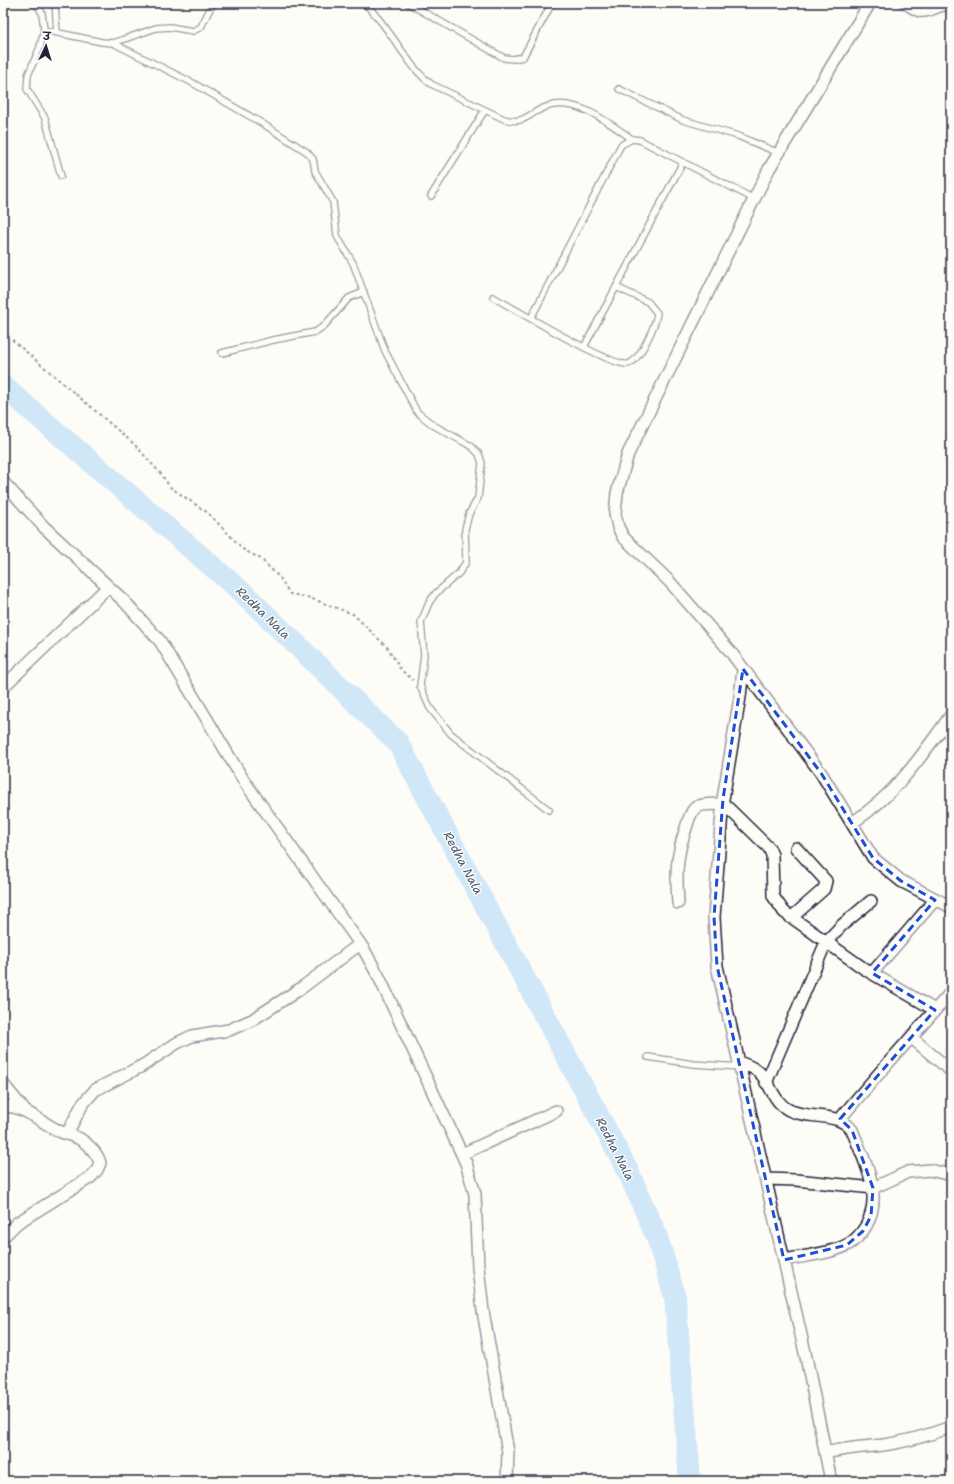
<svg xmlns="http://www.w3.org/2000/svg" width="954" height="1484" font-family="'Shantell Sans','Playpen Sans Deva',sans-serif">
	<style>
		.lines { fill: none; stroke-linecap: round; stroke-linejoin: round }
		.river { stroke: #9acef8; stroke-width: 22 }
		.service-casing { stroke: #22223b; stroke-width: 8 }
		.minor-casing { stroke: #22223b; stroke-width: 14 }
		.path { stroke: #22223b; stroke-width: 2; stroke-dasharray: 3 3; stroke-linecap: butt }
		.service { stroke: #fdfcf7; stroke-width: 5.5 }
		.minor { stroke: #fdfcf7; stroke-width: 11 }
		.marked { fill: none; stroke: #1d4ed8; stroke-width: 3; stroke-dasharray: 8 5; stroke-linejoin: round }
		.labels { text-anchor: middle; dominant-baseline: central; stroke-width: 3; stroke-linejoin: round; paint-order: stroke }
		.water-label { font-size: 12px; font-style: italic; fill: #465674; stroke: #fdfcf7 }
	</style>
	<rect width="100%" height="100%" fill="#fdfcf7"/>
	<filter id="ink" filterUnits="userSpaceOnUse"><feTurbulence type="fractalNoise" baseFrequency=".025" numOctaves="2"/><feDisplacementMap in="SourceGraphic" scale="8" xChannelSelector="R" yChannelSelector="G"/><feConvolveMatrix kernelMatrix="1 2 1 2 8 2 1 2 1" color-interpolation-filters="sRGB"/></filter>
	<g filter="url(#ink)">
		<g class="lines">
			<path class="river" d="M3,386L243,593L398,743L627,1169L657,1237L675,1297L690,1481"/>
			<defs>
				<path id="service" d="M36,3L42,13L44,30L40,47L28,75L27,89L45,118L61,176
					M55,3L57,33
					M364,3C390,26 405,64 431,84L504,119C526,125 528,113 546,107C576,96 609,123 632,139
					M408,3L504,58L513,59L523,57L552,3
					M44,30L102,42L113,43L156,28L170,27L193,31L201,27L213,3
					M113,43L191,82L260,122L307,152L313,159L315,171L333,202L337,236L353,263L385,351L417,412L433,425L471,446L479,454L482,463L478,498L469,514L465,529L466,562L459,573L435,594L429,603L421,622L424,655L420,686L430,708L451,734L549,810
					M619,89L683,120L738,136L779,153
					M431,196L485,110
					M493,297C513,308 613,368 628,364C640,361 656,324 657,313L648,302L616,287
					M531,318L621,145L632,139L640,140L754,199
					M584,347L683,162
					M222,353L273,340L315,332L324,326L349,298L364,292
					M648,1057L693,1064L741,1067"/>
				<path id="minor" d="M870,3L769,169L628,454L617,493L615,514L618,527L623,537L669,581L730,651L821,773L873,858L901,881L951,907
					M906,3C910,6 915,10 920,11C932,13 940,1 951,6
					M3,482L44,527L124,601L160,641L244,781L363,948L379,977L466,1163L475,1194L478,1267L483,1311L508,1452L507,1481
					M743,669L740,697L723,799L714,917L717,966L806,1357L831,1481
					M3,687L108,587
					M722,802L769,848L772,855L773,896L784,912L866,970L935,1010
					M852,823C896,794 921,757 951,715
					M678,903C676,873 676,857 686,828C688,821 690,813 695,808C701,803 715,805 722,804
					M791,918L824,889L826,881L796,848
					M872,973L935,900
					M912,1038L951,1071
					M739,1062C746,1065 753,1067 759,1072C771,1083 772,1101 789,1110C809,1120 838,1111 852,1130C864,1161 884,1193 866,1226C861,1234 855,1241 847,1245C830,1254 803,1256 784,1260
					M766,1083L826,942L841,926L871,901
					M3,1084L25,1111
					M3,1107C20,1103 44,1124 59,1131C66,1134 74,1136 80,1139C88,1144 98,1154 100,1163L97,1170L91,1177L17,1223L3,1237
					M840,1119C876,1075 914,1035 951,992
					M67,1134L82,1105L95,1090L142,1066L177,1043L192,1036L229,1030L252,1020L300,989L360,944
					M462,1154L556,1111
					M766,1179L796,1180L873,1188L908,1172L930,1170L951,1175
					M825,1453C845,1448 863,1447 883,1445C906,1442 929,1435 951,1427"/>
			</defs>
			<use href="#service" class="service-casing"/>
			<use href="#minor" class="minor-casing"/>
			<path class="path" d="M3,332L134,444L161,474L170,487L208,513L244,550L261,559L280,578L290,594L307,597L353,614L388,648L401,670L413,680"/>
			<use href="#service" class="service"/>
			<use href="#minor" class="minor"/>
		</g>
	</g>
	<path d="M0 0H954V1484H0ZM743,669L821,773L873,858L901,881L935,900L872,973L935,1010L840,1119L852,1130L873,1188L871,1216L863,1231L847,1245L784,1260L717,966L714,917L723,799Z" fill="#fdfcf7" fill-opacity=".55" fill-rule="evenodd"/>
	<path class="marked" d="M743,669L821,773L873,858L901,881L935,900L872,973L935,1010L840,1119L852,1130L873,1188L871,1216L863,1231L847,1245L784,1260L717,966L714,917L723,799Z"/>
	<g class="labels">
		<g class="water-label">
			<text transform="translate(263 613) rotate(44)">Redha Nala</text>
			<text transform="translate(463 863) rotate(62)">Redha Nala</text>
			<text transform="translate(615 1149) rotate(63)">Redha Nala</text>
		</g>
	</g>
	<rect width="954" height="1484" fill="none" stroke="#fdfcf7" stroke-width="16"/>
	<rect x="8" y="8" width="938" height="1468" fill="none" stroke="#22223b" stroke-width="1.5" filter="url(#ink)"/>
	<g transform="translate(46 46) rotate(4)" stroke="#fdfcf7" stroke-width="3" paint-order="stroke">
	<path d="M0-3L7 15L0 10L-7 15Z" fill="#22223b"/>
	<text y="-6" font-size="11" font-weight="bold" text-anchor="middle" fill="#22223b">उ</text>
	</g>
</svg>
